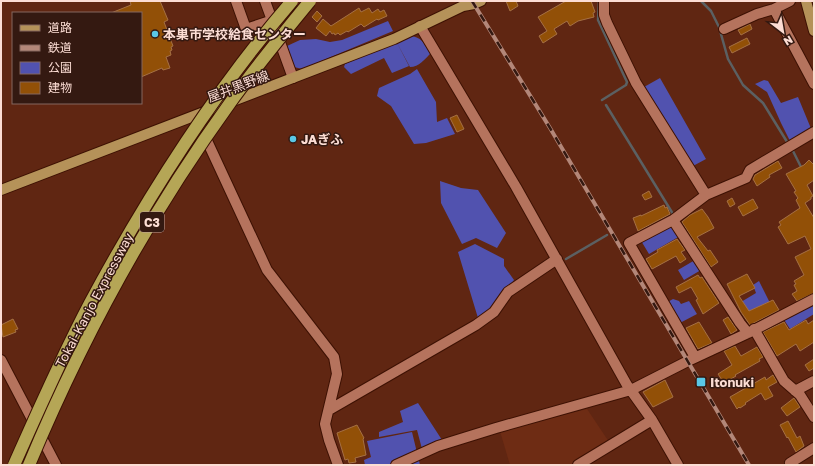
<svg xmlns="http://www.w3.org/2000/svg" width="815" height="466" font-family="'Golos Text','Noto Sans JP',sans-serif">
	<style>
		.built { fill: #6e2c14 }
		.green { fill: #5152af }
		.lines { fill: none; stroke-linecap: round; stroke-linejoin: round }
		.stream { stroke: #5b6062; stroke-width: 2.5 }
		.building { fill: #925007; stroke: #a57044 }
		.minor-casing { stroke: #3d1103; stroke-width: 12 }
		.major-casing { stroke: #3d1103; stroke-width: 12 }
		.minor { stroke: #b5735d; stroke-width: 10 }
		.major { stroke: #b59259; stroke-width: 10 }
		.rail-casing { stroke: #b38779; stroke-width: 4 }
		.rail { stroke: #341911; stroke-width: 2.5; stroke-dasharray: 8; stroke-linecap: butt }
		.highway-bridge-casing { stroke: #3d1103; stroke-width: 14; stroke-linecap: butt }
		.highway-bridge { stroke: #b5a656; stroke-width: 12 }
		.poi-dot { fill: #5ac8e6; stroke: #341911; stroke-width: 1.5 }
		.labels { text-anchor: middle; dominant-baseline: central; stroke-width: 3; stroke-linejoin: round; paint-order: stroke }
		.shield { fill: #341911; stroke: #c0a29a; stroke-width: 1 }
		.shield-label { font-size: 12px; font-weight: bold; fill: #fcddd4 }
		.poi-label { font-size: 13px; font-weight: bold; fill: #fcddd4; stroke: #341911; text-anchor: start }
		.street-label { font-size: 13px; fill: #fcddd4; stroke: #341911 }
	</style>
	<rect width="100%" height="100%" fill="#602612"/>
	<path class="built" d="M587,409L609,442L571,465H510L500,431Z"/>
	<path class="green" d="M388,21L393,31L302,69L294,67L287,46L300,40L316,39L330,42L342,40Z
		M409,36C421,36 425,44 431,53C425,59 419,67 410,67L396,41Z
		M396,41L409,66L392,73L384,58L351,74L344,67L345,64Z
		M417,69L436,102L437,122L447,118L455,134L426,143L414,144L391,106L377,96L379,88L410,74Z
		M660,78L706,159L693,166L644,87Z
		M764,80L768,81L781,103L798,97L812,131L791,143L781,123L767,92L755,84Z
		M440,181L461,188L478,190L506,233L497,248L476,238L462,244L441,203Z
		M669,225L674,227L680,236L649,254L640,239Z
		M475,244L504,259V266L514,280L492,309L478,318L458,252Z
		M695,260L701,270L684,280L678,270Z
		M759,281L770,303L751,315L741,302L756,293L753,285Z
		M673,299L679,301L681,304L689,301L697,314L678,324L666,303Z
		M814,303V314L790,329L783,318Z
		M418,403L442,440L422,449L417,430L379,437V432L403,422L400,411Z
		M412,432L420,465H365L364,460L371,457L367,441Z"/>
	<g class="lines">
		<path class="stream" d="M599,1L598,20L627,82L626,85L602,100
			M701,1L711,11L719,27L728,59L743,85L763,103L789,145
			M606,105L673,214
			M792,149L802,169
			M566,259L607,235"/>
	</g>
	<path class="building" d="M130,1H160L168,20L164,22L173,46L171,47L172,50L170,51L171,55L166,57L170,68L163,70L162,68L141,77V13H111L131,5Z
		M506,1H516L518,6L510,11Z
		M566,1H591L595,12L593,13L594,17L578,21L570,26L567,21L554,29L557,34L543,43L539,36L547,31L538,17Z
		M359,8L361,12L369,8L372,13L378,9L380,12L384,10L387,16L378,20L377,19L364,27L361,24L348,32L347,31L340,35L338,33L335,35L334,33L332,34L330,31L326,36L316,28L323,19L331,26Z
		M317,11L322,16L317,22L312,17Z
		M750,24L752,29L741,35L738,30Z
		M747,38L750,44L732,53L729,47Z
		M457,115L464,129L457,132L450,118Z
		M809,160L814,165V180L807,185L813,196L811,197V199L805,203L814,218V293L797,301L792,294L797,291L794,285L796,284L794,281L804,275L795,257L811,249L805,236L788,244L778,227L781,225L779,222L800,208L796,200L798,198L794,192L796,191L786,174L804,165Z
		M778,161L782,168L769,175L770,177L757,186L753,179L755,175Z
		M649,191L652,197L645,200L642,195Z
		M732,198L735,204L730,207L727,201Z
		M753,199L758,208L743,216L738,207Z
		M664,205L665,208L667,207L670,214L638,231L633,218L641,215V216Z
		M702,209L708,217L714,228L697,237L708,251L710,250L718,262L711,267L682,222L690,215Z
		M677,239L685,250L681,252L686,259L680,263L676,256L652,269L646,259L658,252L657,250Z
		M747,274L755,288L739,296L749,311L773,300L779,310L750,325L741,312L727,284Z
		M698,275L700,278L702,277L719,303L703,314L696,300L698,299L691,287L679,293L676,287Z
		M728,317L737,330L731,334L723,320Z
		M13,319L18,329L15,330L16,332L3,337L1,325Z
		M806,320L808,324L814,320V342L800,351L796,344L777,356L763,332L784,322L789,330Z
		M699,322L712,343L698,349L686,328Z
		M735,346L741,356L757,347L763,357L759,359L760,361L735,375L736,376L724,383L718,374L732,365L724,351Z
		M814,359V368L809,371L805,365Z
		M773,375L777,382L768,387L773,396L765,400L761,393L745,403L746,404L740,408L739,407L737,409L730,397L765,377L766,380Z
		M665,380L673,397L653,407L643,392Z
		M794,398L800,407L787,416L781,408Z
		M788,421L797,438L800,436L804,446L796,452L788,437L787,438L780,425Z
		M357,425L364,438L363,439L366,455L355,458L356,462L349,463L348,459L345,460L337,433Z"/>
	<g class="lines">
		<defs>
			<path id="minor" d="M236,1L246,29L273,20
				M265,1L293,78
				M604,1V15L607,23L636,83L706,195
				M774,9L814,84
				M420,26L516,187L627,385L652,420L678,465
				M724,29L757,14L774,9L790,1
				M196,117L267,270L334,357L337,374L325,424L329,440L338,465
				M673,220L740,323L748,333
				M754,329L784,381L800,395L814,417
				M695,357L629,243L673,220L706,195L746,178L750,170L814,132
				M1,360L56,465
				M795,391L814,381
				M329,410L476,325L494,312L508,292L557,259
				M396,465L438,446L496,428L631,390L688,361L748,333L814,299
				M578,465L652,420
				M791,465L790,463L814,448"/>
			<path id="major" d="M806,1L814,31
				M1,190L394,39L463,6L474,4L481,1"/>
		</defs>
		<use href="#minor" class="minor-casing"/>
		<use href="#major" class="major-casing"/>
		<use href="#minor" class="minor"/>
		<use href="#major" class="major"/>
		<defs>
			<path id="rail" d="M472,1L550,128L749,465"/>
		</defs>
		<use href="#rail" class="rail-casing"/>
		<use href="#rail" class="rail"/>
		<defs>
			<path id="highway-bridge" d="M14,465C38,411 62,356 90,303C147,197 213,93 292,1
				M29,465C82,338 149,215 230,103C255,68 282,35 310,1"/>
		</defs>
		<use href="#highway-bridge" class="highway-bridge-casing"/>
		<use href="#highway-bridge" class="highway-bridge"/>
	</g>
	<g class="poi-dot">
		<circle cx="155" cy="34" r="4"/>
		<circle cx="293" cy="139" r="4"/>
		<rect x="696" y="377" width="10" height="10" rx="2"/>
	</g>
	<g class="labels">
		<rect class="shield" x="140" y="212" width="24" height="20" rx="3"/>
		<g class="shield-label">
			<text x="152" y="222">C3</text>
		</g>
		<g class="poi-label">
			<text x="163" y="34">本巣市学校給食センター</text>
			<text x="301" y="139">JAぎふ</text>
			<text x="710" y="382">Itonuki</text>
		</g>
		<g class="street-label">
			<text transform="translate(238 86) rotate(-21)">屋井黒野線</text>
			<text transform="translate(94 300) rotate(-62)">Tokai-Kanjo Expressway</text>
		</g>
	</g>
	<rect width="815" height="466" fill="none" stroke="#fcddd4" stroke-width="4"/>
	<rect x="12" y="12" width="130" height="92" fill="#341911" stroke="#84675f"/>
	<rect x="20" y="25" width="20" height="6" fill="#b59259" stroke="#84675f"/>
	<text x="48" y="32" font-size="12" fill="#fcddd4">道路</text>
	<rect x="20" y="45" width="20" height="6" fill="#b38779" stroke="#84675f"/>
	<text x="48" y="52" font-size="12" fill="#fcddd4">鉄道</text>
	<rect x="20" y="62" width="20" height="12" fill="#5152af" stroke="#84675f"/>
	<text x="48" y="72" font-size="12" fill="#fcddd4">公園</text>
	<rect x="20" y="82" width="20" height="12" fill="#925007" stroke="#84675f"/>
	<text x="48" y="92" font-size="12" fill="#fcddd4">建物</text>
	<g transform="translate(783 32) rotate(149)" stroke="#341911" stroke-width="3" paint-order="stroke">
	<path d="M0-3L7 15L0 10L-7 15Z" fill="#fcddd4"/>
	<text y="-6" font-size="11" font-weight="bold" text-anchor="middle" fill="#fcddd4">N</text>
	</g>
</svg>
